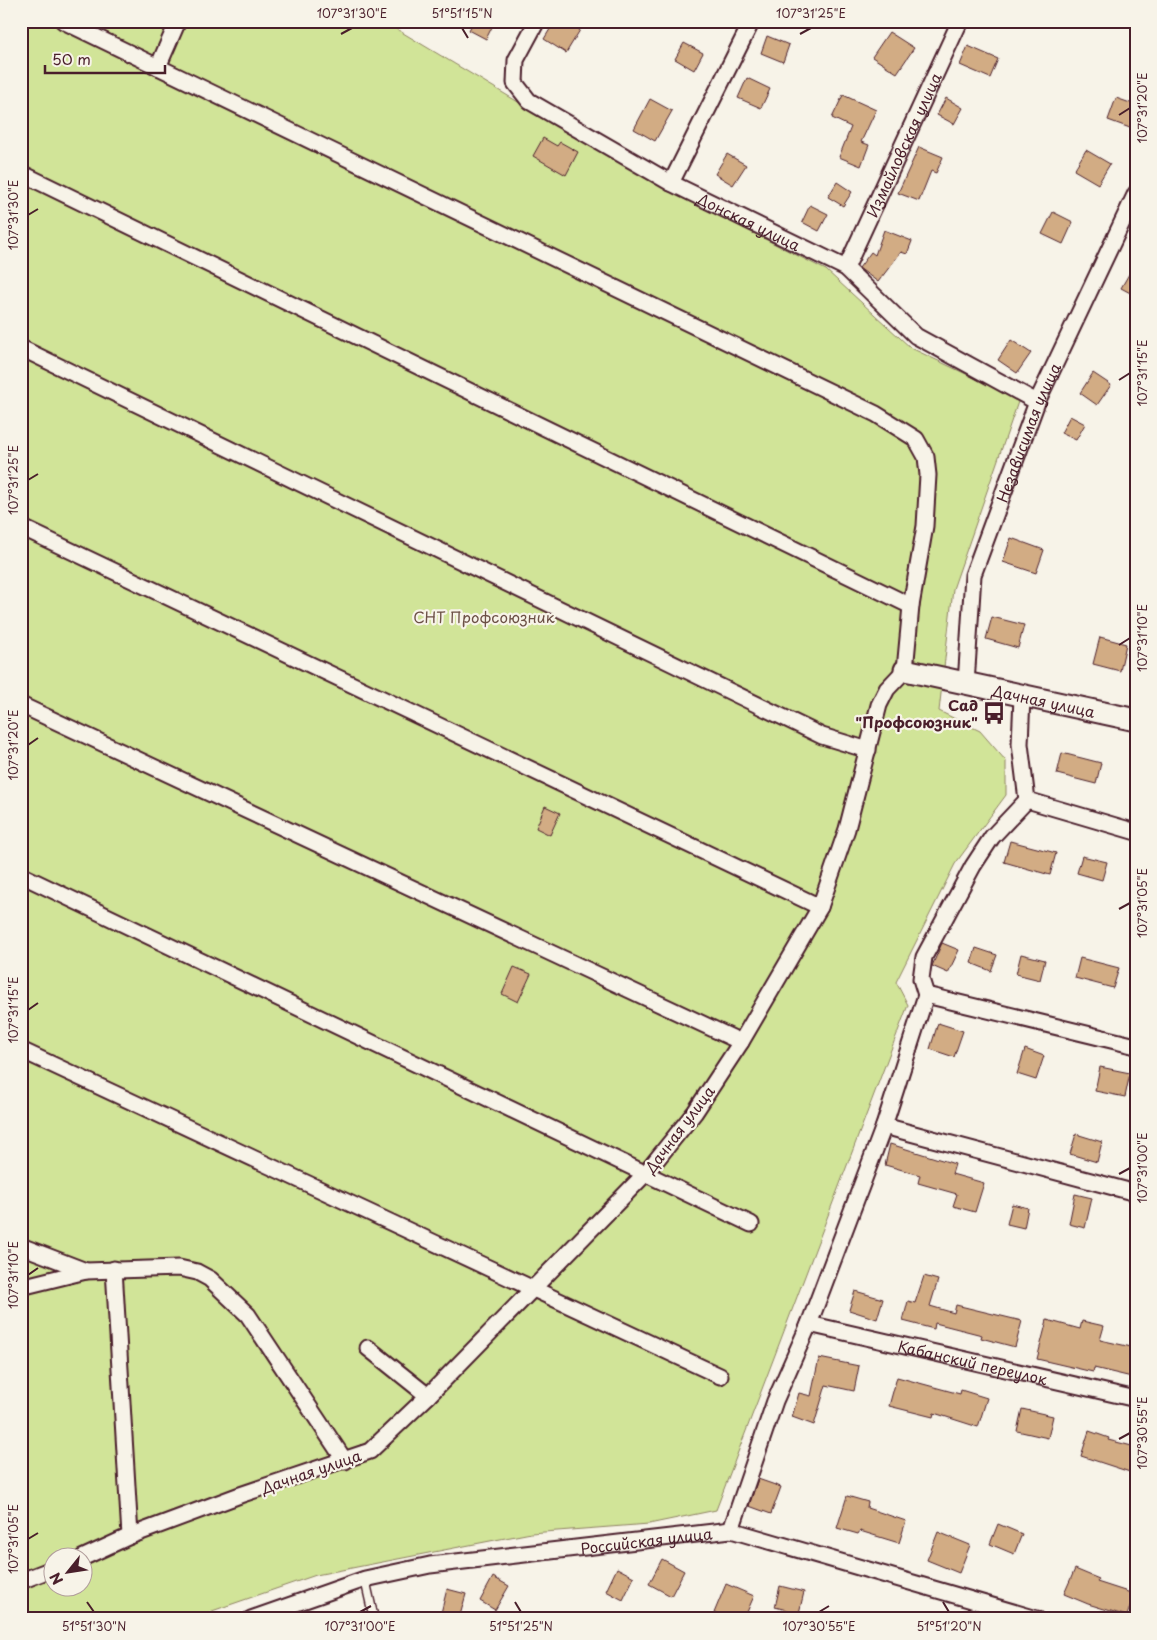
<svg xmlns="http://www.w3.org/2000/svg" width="1157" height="1640" font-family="'Playpen Sans',sans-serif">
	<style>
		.green { fill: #d1e498; stroke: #8e8262; fill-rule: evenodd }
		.building { fill: #d2ac84; stroke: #4a1f2b }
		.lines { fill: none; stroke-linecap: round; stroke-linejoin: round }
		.lane-casing { stroke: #4a1f2b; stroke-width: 11 }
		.street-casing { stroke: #4a1f2b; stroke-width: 19 }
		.secondary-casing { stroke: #4a1f2b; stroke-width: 25 }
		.lane { stroke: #f7f3e8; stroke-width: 8 }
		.street { stroke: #f7f3e8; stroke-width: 15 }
		.secondary { stroke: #f7f3e8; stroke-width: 21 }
		.ticks { fill: none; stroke: #4a1f2b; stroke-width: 2 }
		.labels { text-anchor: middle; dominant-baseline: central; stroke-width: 4.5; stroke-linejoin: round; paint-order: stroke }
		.street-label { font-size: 15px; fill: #4a1f2b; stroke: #f7f3e8 }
		.park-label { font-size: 15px; fill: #6c5046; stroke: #f7f3e8 }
		.poi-label { font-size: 15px; font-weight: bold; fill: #4a1f2b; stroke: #f7f3e8; text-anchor: end }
		.neatline { fill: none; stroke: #4a1f2b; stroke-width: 2 }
		.ticks-label { font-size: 12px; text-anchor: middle; fill: #4a1f2b }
	</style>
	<rect width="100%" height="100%" fill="#f7f3e8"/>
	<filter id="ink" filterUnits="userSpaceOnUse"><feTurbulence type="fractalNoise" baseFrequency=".02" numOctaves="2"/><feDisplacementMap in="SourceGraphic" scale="10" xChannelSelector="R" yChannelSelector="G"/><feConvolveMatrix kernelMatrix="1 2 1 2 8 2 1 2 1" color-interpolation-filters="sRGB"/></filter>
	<g filter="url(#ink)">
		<path class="green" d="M21,21H383L645,178L826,270L911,348L1019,399L953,589L939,711L980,731L1006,761V795L955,864L896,982L908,1005L716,1510L649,1524L531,1533L316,1575L189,1619H21ZM52,1558H82V1588H52Z"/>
		<path class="building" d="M474,21H495L486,39L469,30Z
			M555,21H565L580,30L566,53L544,39Z
			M889,32L914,48L897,73L872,57Z
			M767,36L789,45L783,62L761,53Z
			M684,43L703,53L694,70L675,59Z
			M968,46L998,59L990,78L960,65Z
			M747,78L770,89L761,108L738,98Z
			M843,95L876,110L861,142L869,145L861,166L839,157L851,127L832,118Z
			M946,98L963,108L954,124L937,115Z
			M1116,98L1136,105V113L1130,128L1108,120Z
			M650,99L672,111L655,141L634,129Z
			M543,138L557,146L560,142L578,152L566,175L533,156Z
			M919,147L943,157L936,173L931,171L919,201L898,193Z
			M1086,150L1110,164L1098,184L1074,170Z
			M727,154L746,165L733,185L715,174Z
			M837,182L852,192L843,206L828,197Z
			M810,205L828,214L819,231L802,222Z
			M1053,212L1073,222L1063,244L1042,234Z
			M884,230L912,241L907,254L901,252L878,282L859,268L871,252L875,255Z
			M1136,262V296L1121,288Z
			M1011,340L1031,353L1017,373L998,360Z
			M1093,373L1111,385L1097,405L1080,393Z
			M1070,416L1085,424L1076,440L1061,433Z
			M1011,538L1044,550L1036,573L1003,562Z
			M992,617L1024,625L1018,648L986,639Z
			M1100,637L1126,644L1120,671L1093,664Z
			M1062,753L1101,763L1096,784L1057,774Z
			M545,806L560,813L550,835L536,828Z
			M1010,841L1056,853L1050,875L1004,862Z
			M1082,856L1107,862L1102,880L1077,873Z
			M942,943L959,950L948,973L932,966Z
			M976,948L997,955L991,971L971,963Z
			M1021,954L1045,960L1040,980L1016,974Z
			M1080,958L1119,968L1113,988L1075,978Z
			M514,967L531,974L518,1002L502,994Z
			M938,1023L963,1031L954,1057L930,1049Z
			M1025,1049L1044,1056L1036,1080L1017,1074Z
			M1100,1067L1130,1073L1125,1097L1095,1091Z
			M1076,1134L1102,1142L1097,1162L1070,1154Z
			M890,1144L955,1164L952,1174L984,1183L975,1212L953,1206L957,1194L918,1183L920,1175L885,1165Z
			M1075,1194L1092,1198L1085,1228L1069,1224Z
			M1012,1204L1028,1208L1024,1228L1007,1224Z
			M924,1276L938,1280L930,1306L954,1313L956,1305L1022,1321L1015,1347L981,1338L982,1335L935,1323L934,1329L903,1321L908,1301L915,1303Z
			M855,1291L883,1299L877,1319L849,1310Z
			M1047,1320L1080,1329L1082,1321L1104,1326L1100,1340L1136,1348V1378L1094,1368L1093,1372L1037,1359Z
			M819,1358L859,1366L854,1391L826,1385L814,1425L792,1417L799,1393L811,1396Z
			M897,1377L960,1394L961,1390L987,1398L978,1427L934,1413L933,1417L889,1406Z
			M1022,1409L1053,1416L1048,1438L1017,1431Z
			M1089,1431L1109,1438L1108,1440L1136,1447V1474L1081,1456Z
			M758,1479L781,1487L771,1514L749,1506Z
			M847,1496L868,1502L867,1508L906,1521L899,1543L860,1531L858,1534L837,1528Z
			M998,1524L1022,1534L1014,1554L990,1544Z
			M938,1532L970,1545L959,1573L927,1560Z
			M662,1559L684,1571L671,1596L649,1584Z
			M617,1568L634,1577L623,1600L606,1591Z
			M1075,1569L1099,1579L1097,1582L1134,1594L1127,1616L1088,1604L1064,1594Z
			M493,1577L509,1586L495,1610L480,1601Z
			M726,1584L754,1596L744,1619H727L714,1613Z
			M780,1586L804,1592L799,1613L775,1607Z
			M447,1589L466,1594L459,1619L440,1617Z"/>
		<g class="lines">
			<defs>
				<path id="lane" d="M365,1579L374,1619"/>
				<g id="street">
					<path d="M63,21L876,414L916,439L926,457L928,475L925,526L911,606L905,670L887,689L879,705L847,829L820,907L741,1042L695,1112L645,1174L428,1396L370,1451L240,1495L130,1536L82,1558"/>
					<path id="s1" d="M537,21L516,60L515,83L529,101L671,183L846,268L916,336L1037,402"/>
					<path d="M158,67L178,21"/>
					<path d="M21,173L911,606"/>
					<path d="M671,183L752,21"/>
					<path id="s2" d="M846,268L960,21"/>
					<path d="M21,348L822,736L868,750"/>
					<path d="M21,527L820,907"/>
					<path id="s3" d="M966,684L973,575L1037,402L1136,193"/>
					<path d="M1022,697L1020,744L1027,800L1136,832"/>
					<path d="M21,705L741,1042"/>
					<path d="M21,875L751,1224"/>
					<path d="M926,995L1136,1046"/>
					<path d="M21,1050L720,1376"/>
					<path d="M884,1126L1136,1193"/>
					<path d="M21,1246L86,1271L179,1268L197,1272L210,1279L248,1315L345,1461"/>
					<path d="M114,1269L130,1536"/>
					<path d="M21,1287L86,1271"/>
					<path id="s4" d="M809,1324L1136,1399"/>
					<path d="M368,1348L428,1396"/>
					<path d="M731,1530L775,1401L809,1324L884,1126L926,995L921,979L924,957L973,866L992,837L1027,800"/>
					<path d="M21,1581L52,1569"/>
					<path id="s5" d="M251,1619L365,1579L430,1565L731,1530L1037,1619"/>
				</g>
				<g id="secondary">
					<path id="s6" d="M905,670L1136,720"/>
				</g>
			</defs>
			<use href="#lane" class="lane-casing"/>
			<use href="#street" class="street-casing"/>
			<use href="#secondary" class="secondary-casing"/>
			<use href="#lane" class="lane"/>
			<use href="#street" class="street"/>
			<use href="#secondary" class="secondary"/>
		</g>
	</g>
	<path class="ticks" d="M462,28L468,38M341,34L352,28M800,34L811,28M1119,115L1130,108M28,215L38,209M1119,380L1130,373M28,480L38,474M1119,645L1130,638M28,745L38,738M1119,909L1130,903M28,1010L38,1003M1119,1174L1130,1168M28,1275L38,1268M1119,1439L1130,1433M28,1539L38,1533M87,1602L94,1612M515,1602L521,1612M943,1602L949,1612M360,1612L371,1606M819,1612L829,1606"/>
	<defs>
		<symbol id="bus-bare" viewBox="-9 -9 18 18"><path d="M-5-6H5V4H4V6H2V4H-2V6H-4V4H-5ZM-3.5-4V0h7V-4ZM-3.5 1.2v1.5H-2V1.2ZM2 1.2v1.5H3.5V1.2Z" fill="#4a1f2b" stroke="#f7f3e8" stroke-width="2.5" paint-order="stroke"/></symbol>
	</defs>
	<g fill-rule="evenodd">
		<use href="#bus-bare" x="978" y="697" width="32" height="32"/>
	</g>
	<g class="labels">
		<g class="street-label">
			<text stroke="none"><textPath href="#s2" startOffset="136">Измайловская улица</textPath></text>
			<text stroke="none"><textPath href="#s1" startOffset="341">Донская улица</textPath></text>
			<text stroke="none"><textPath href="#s3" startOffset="262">Независимая улица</textPath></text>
			<text stroke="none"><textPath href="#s6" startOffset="142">Дачная улица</textPath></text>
			<text transform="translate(679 1129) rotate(-53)">Дачная улица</text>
			<text stroke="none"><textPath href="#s4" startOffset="168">Кабанский переулок</textPath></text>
			<text transform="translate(311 1471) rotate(-19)">Дачная улица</text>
			<text stroke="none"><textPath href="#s5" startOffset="405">Российская улица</textPath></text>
		</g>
		<g class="park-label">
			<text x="484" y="616">СНТ Профсоюзник</text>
		</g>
		<g class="poi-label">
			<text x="978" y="704">Сад<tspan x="978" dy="17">"Профсоюзник"</tspan></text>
		</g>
	</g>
	<rect width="1157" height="1640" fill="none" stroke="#f7f3e8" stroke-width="55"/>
	<g transform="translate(68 1572) rotate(240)"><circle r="24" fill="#f7f3e8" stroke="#b29e9c"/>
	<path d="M0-4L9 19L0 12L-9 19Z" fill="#4a1f2b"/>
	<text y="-8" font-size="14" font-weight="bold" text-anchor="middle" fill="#4a1f2b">N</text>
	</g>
	<path d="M45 65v8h120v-8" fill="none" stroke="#4a1f2b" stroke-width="2.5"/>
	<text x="52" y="65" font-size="15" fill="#4a1f2b" stroke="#f7f3e8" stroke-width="4" paint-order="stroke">50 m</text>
	<rect x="28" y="28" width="1102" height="1584" class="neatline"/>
	<g class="ticks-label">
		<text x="352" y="18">107°31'30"E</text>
		<text x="462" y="18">51°51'15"N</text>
		<text x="811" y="18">107°31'25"E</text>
		<text transform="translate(1143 108) rotate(-90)" y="4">107°31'20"E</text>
		<text transform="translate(14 215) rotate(-90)" y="4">107°31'30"E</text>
		<text transform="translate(1143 373) rotate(-90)" y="4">107°31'15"E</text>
		<text transform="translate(14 480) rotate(-90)" y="4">107°31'25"E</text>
		<text transform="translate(1143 638) rotate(-90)" y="4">107°31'10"E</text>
		<text transform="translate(14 745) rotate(-90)" y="4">107°31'20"E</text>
		<text transform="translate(1143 903) rotate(-90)" y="4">107°31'05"E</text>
		<text transform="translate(14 1010) rotate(-90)" y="4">107°31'15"E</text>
		<text transform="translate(1143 1168) rotate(-90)" y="4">107°31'00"E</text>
		<text transform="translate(14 1275) rotate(-90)" y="4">107°31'10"E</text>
		<text transform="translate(1143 1433) rotate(-90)" y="4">107°30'55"E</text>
		<text transform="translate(14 1539) rotate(-90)" y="4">107°31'05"E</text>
		<text x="94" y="1631">51°51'30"N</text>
		<text x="360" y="1631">107°31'00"E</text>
		<text x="521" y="1631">51°51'25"N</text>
		<text x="819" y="1631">107°30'55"E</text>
		<text x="949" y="1631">51°51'20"N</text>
	</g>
</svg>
